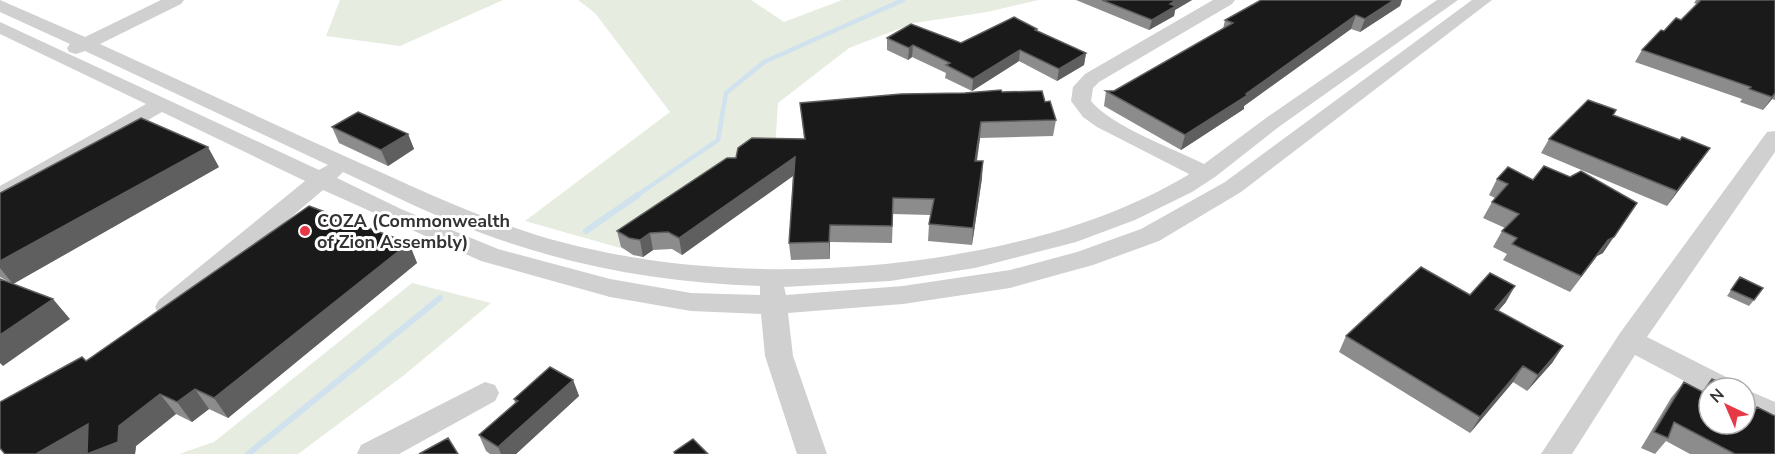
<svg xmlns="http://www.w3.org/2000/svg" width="1775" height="454" font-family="'Nunito Sans',sans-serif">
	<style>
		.green { fill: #e6ecdf }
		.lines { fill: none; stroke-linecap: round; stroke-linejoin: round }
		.stream-far1 { stroke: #cfe2ee; stroke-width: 4.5 }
		.stream { stroke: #cfe2ee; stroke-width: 6 }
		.minor { fill: #d0d0d0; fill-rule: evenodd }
		.wall { fill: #8c8c8c }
		.shaded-wall { fill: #5f5f5f }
		.building { fill: #1a1a1a; stroke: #5f5f5f; stroke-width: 1.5 }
		.poi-dot { fill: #e63946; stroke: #fff; stroke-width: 2 }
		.labels { text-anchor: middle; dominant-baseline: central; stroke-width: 6; stroke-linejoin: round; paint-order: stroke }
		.poi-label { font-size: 18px; font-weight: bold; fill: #333; stroke: #fff; text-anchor: start }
	</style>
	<rect width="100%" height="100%" fill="#fff"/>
	<path class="green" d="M340,0H503L400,46L326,36Z
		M578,0H751L784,22L842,0H1039L987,12L914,23L849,48L778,103L775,149L624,249L525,221L670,112L595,13Z
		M412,283L491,303L403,376L298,454H179L214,442Z"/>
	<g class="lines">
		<path class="stream-far1" d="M636,196L718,140L726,93L764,62L903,0"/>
		<path class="stream" d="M586,231L638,195
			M248,454L440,298"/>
		<path class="minor" d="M0,0L85,37L161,0H184L181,4L100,44C184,82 267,121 351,159C421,190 491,224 565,243C681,273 803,275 920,260C1013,247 1107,223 1188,175L1189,174L1097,127L1083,117L1071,101L1073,87L1085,74L1213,0H1235L1232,4L1099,82L1093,88L1091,101C1111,126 1174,149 1204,164L1266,118L1437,0H1458L1280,126L1215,177L1192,192L1135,220L1076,242L975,268L890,281L784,287L786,295L903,286L1010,270L1077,252L1141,229L1225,182L1472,0H1492L1241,192L1159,241L1093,265L1010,288L903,304L788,313L793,356L827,454H797L765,356L761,314L691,311L610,297L481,261L323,190L177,314L168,316L159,314L155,307L159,300L305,181L162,112L8,201L0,203V186L146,104L0,34V22L319,170L328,165L85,51L76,54L69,52L67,48L70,44L0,12ZM343,172C390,194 436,217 484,234C573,267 666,283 760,286V295L691,293L610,279L498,249L401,209L337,178Z
			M1775,131V152L1647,337L1732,380L1736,388H1709V394L1635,355L1572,454H1541L1620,333L1767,132Z
			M485,382L495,385L499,393L495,401L399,454H357L361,445Z
			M1745,389L1775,402V428L1745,414Z"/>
	</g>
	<path class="wall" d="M1076,0H1192L1175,10L1174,16L1149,30Z
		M1261,0H1402L1400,6L1360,32L1351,29L1244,106V109L1181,150L1104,106L1106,91H1114L1223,29L1225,20Z
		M1696,0H1775V100L1772,99L1763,110L1740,102L1742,99L1635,62L1642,50L1664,31L1681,20L1697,4L1694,3Z
		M1037,29V31L1086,53L1084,65L1057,81L1019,61L972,91L945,78L946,73L912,57L908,60L887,50V38L961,43Z
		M1002,92L1045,102L1056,120L1053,136L980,138L977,161L982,178L972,245L928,241L929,224L930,215L893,214L892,243L830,242V259L791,260L789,243L793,175L682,255L672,249L653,250L643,257L633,255L621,247L617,231L736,158L804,139L800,103Z
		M1613,115L1680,140L1710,148L1667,206L1541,153L1549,139Z
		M332,127L408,134L414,149L388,166L339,143Z
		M219,167L13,284L0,277V193Z
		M1508,167L1603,253L1597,256L1570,292L1503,260L1507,254L1493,247L1502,231L1505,228L1483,218L1492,202L1495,198L1489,195L1497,179Z
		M409,243L417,263L228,418L209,409L192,422L176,414L136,446L135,454H5L86,361Z
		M1740,277L1754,300L1749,306L1727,296Z
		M1470,295L1506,302L1498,311L1563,346L1552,363L1527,391L1513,382L1470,433L1339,352L1346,336Z
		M1712,379L1709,388V424L1750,415L1757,407L1775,454H1690L1666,441L1655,454L1641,448L1671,398L1684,382L1702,391Z
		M573,380L579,396L516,454H490L486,451L479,435L515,403L514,399Z"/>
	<path class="shaded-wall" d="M1176,0H1192L1175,10L1174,16L1149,30L1152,20L1170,4Z
		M1392,0H1402L1400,6L1360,32L1365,19Z
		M1356,15L1351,29L1244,106V109L1181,150L1185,135L1246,94Z
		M913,45L912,57L908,60L909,48Z
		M1020,50L1019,61L972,91L973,79Z
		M1086,53L1084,65L1057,81L1059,69Z
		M1775,93L1772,99L1763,110L1772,97Z
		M981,122L980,138L974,177L975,161Z
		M408,134L414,149L388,166L381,150Z
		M208,147L219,167L13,284L0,268V261Z
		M1710,148L1700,162L1667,206L1677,191Z
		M795,157L796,174L682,255L679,238Z
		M983,161L982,178L972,245L973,228Z
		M1626,219L1603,253L1597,256L1570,292L1608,240Z
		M830,225V259L829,242Z
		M650,233L653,250L643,257L640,240Z
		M409,243L417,263L228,418L214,398Z
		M1515,286L1506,302L1486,325L1495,309Z
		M53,299L70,319L3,366L0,363V335Z
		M1563,346L1552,363L1527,391L1538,375Z
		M1523,366L1513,382L1470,433L1480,417Z
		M573,380L579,396L516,454H501L498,447Z
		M195,389L209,409L192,422L177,402Z
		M160,394L176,414L136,446L135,454H36L88,424L119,426Z"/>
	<path class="building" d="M1102,0H1176L1170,4L1176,6L1152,20Z
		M1261,0H1394L1365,19L1356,15L1246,94L1248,95L1185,135L1106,91H1114L1233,23L1225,20Z
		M1701,0H1775V93L1772,97L1749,89L1751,87L1642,50L1661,30L1664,31L1676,18L1681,20Z
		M1014,17L1037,29L1035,30L1086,53L1059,69L1020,50L973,79L946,65L950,63L913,45L909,48L887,38L911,24L961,43Z
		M1001,90L1002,92L1042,91L1045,102L1050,101L1056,120L981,122L975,161H983L973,228L929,224L934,199L893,198L892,226L830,225L829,242L789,243L795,157L679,238L668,232L650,233L640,240L629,238L617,231L727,158H736L738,148L752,138L805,139L800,103L901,94L965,93Z
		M1588,100L1616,110L1613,115L1680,140L1682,137L1710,148L1677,191L1549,139Z
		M358,112L408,134L381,150L332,127Z
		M141,118L208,147L0,261V193Z
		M1544,166L1570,177L1581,171L1637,203L1614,237L1608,240L1581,276L1512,244L1517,238L1502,231L1519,214L1492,202L1508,184L1497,179L1508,167L1533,180Z
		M309,206L409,243L214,398L195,389L177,402L160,394L119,426L118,442L87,454L88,424L36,454H5L0,448V402L82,357L86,361Z
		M1421,267L1470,295L1490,273L1515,286L1495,309L1563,346L1538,375L1523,366L1480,417L1346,336Z
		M1740,277L1763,288L1754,300L1731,290Z
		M0,279L53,299L0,335Z
		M550,367L573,380L498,447L479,435L518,401L514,399Z
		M1712,379L1729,387L1709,388V424H1745V413L1752,416L1757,407L1775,416V454H1735L1674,422L1668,438L1654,432L1684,382L1703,392Z
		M448,438L458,454H419Z
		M693,439L708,454H675L674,452Z"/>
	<circle class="poi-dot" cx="305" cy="231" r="6"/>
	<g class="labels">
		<g class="poi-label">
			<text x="317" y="221">COZA (Commonwealth<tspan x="317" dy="21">of Zion Assembly)</tspan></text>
		</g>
	</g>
	<g transform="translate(1727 406) rotate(316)"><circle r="28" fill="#ffffff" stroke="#adadad" stroke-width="1.5"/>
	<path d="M0-4.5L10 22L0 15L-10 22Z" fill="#e63946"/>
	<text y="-9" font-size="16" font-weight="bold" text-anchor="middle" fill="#333333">N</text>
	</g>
</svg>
